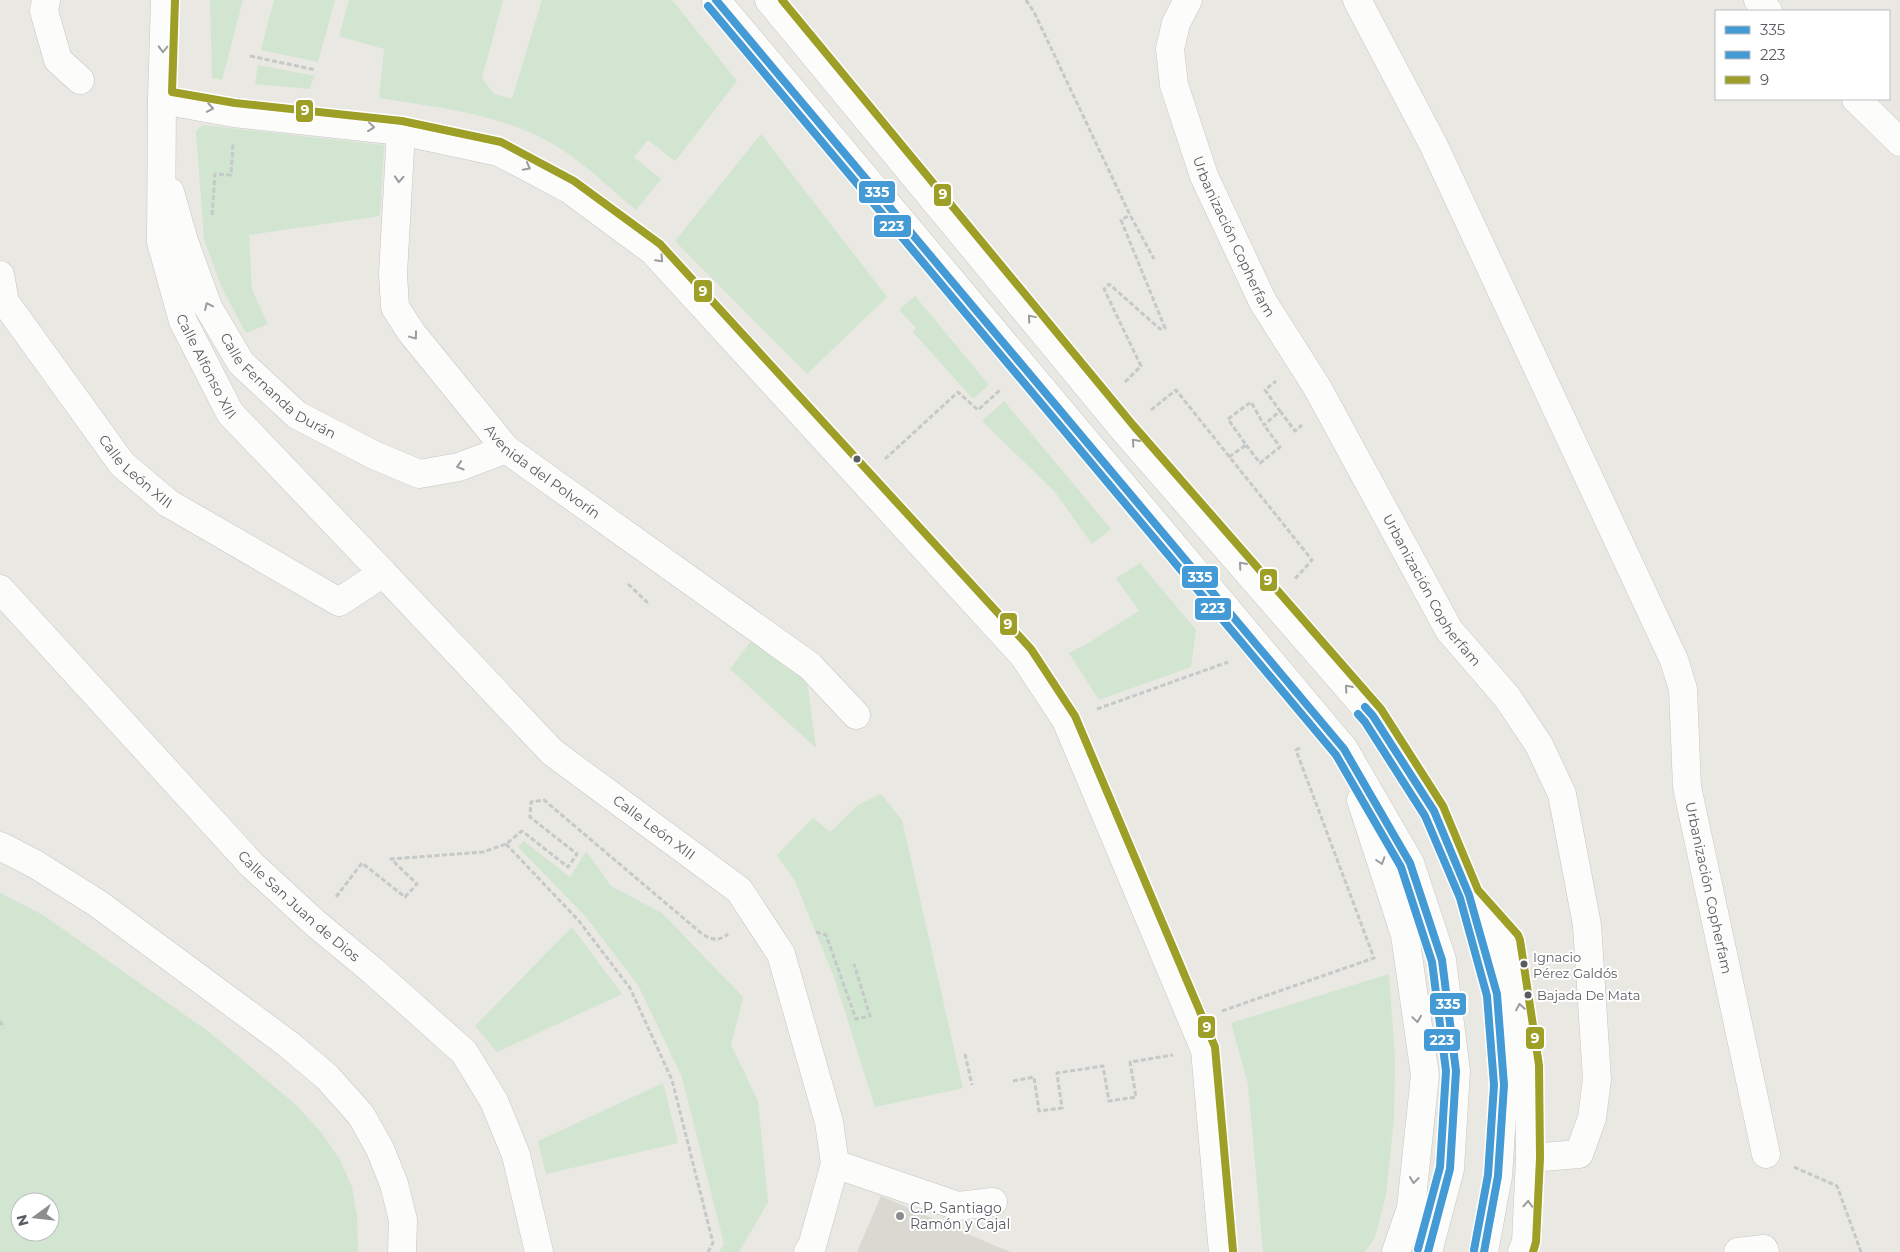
<svg xmlns="http://www.w3.org/2000/svg" width="1900" height="1252" font-family="Montserrat,sans-serif">
	<style>
		.education { fill: #d9d8d1 }
		.green { fill: #d1e5d1; fill-rule: evenodd }
		.lines { fill: none; stroke-linecap: round; stroke-linejoin: round }
		.minor-casing { stroke: #c6c6c5; stroke-width: 29 }
		.path { stroke: #c5c9c7; stroke-width: 3; stroke-dasharray: 5 2.5; stroke-linecap: butt }
		.minor { stroke: #fcfcfb; stroke-width: 28 }
		.bus-1-casing { stroke: #fff; stroke-width: 11 }
		.bus-2-casing { stroke: #fff; stroke-width: 11 }
		.bus-3-casing { stroke: #fff; stroke-width: 11 }
		.bus-1 { stroke: #449ad5; stroke-width: 8 }
		.bus-2 { stroke: #449ad5; stroke-width: 8 }
		.bus-3 { stroke: #9e9f27; stroke-width: 8 }
		.oneway { stroke: #9a9c9f }
		.bus-dot { fill: #595c61; stroke: #fff; stroke-width: 2 }
		.poi-dot { fill: #8b8d8e; stroke: #fff; stroke-width: 2 }
		.labels { text-anchor: middle; dominant-baseline: central; stroke-width: 4; stroke-linejoin: round; paint-order: stroke }
		.bus-label { font-size: 13px; fill: #595c61; stroke: #fff; text-anchor: start }
		.street-label { font-size: 14px; fill: #595c61; stroke: #fff }
		.poi-label { font-size: 14px; fill: #595c61; stroke: #fff; text-anchor: start }
		.line-badge { stroke: #fff; stroke-width: 2 }
		.badge-label { font-size: 14px; text-anchor: middle; font-weight: bold; fill: #fff }
	</style>
	<rect width="100%" height="100%" fill="#e9e8e3"/>
	<path class="education" d="M881,1196L998,1247L1011,1252H857Z"/>
	<path class="green" d="M210,0H243L222,80L212,78Z
		M274,0H335L318,62L261,50Z
		M349,0H503L482,78L494,94L512,99L542,0H672L737,81L675,161L648,140L634,157L661,179L636,210C615,193 596,174 574,158C516,115 448,109 379,98L384,49L339,36Z
		M258,65L315,76L309,89L255,84Z
		M202,125L384,145L380,216L249,235L252,290L268,324L246,333L221,286L204,239L196,132Z
		M761,134L887,297L807,374L675,241Z
		M915,296L989,385L973,399L913,332L916,328L899,310Z
		M1004,401L1111,529L1092,544L1055,492L982,421Z
		M1140,563L1196,630L1191,667L1099,700L1069,653L1085,645L1139,611L1116,578Z
		M752,640L807,681L816,748L730,669Z
		M881,794L902,820L963,1088L875,1107L834,977L795,881L777,855L813,818L830,832L858,805Z
		M524,841L570,877L586,851L611,886L662,913L743,997L731,1045L758,1101L768,1202L739,1252H719L724,1244L682,1077L638,985L586,917L518,847Z
		M0,893L43,915L209,1032L295,1104L320,1131L340,1160L352,1187L357,1216L358,1252H0ZM20,1202H50V1232H20Z
		M572,927L622,994L497,1052L475,1026Z
		M1389,974L1395,1058L1394,1119L1386,1195L1375,1237L1365,1252H1263L1248,1084L1231,1023Z
		M663,1083L678,1143L546,1174L538,1141Z"/>
	<g class="lines">
		<defs>
			<g id="minor">
				<path d="M46,0L44,11L58,60L80,80"/>
				<path id="s1" d="M165,0L162,100L161,242L183,321L230,413L383,573"/>
				<path d="M716,0L1344,749L1410,863L1442,960L1456,1071L1450,1169L1428,1252"/>
				<path d="M769,0L1125,431L1373,716L1434,811L1469,895L1497,994L1504,1085L1498,1176L1484,1252"/>
				<path id="s2" d="M1188,0L1176,23L1170,49L1174,85L1204,176L1263,302L1317,387L1449,630L1507,697L1539,745L1562,794L1587,925L1597,1079L1592,1118L1579,1154L1530,1158"/>
				<path id="s3" d="M1357,0L1433,144L1674,660L1683,689L1687,787L1766,1154"/>
				<path d="M1758,0L1768,11"/>
				<path d="M1856,99L1900,142"/>
				<path d="M162,100L234,113L401,131L499,152L569,189L653,251L1023,655L1066,720L1205,1050L1223,1252"/>
				<path id="s4" d="M401,131L393,274L395,307L411,332L506,449L810,666L856,715"/>
				<path id="s5" d="M170,192L184,241L208,307L241,363L297,415L374,455L419,474L459,467L506,449"/>
				<path id="s6" d="M0,275L5,302L122,464L168,503L339,602L383,573L552,752L739,890L781,954L829,1122L835,1164L812,1246L808,1252"/>
				<path id="s7" d="M0,589L252,865L315,923L373,971L464,1052L494,1101L516,1155L539,1252"/>
				<path d="M1361,800L1405,935L1425,1075L1411,1208L1396,1252"/>
				<path d="M0,846L35,864L97,903L288,1044L327,1077L361,1115L380,1149L394,1184L403,1220L402,1252"/>
				<path d="M1475,901L1510,942L1529,1065L1530,1158L1526,1242L1522,1252"/>
				<path d="M835,1164L958,1206L993,1202"/>
				<path d="M1738,1252L1764,1249L1765,1252"/>
			</g>
		</defs>
		<use href="#minor" class="minor-casing"/>
		<path class="path" d="M1026,0L1034,12L1130,215L1154,259
			M250,56L316,70
			M212,215L215,174L231,175L233,144
			M1125,382L1141,366L1104,289L1109,284L1160,329L1165,328L1121,220L1130,215
			M1151,410L1176,390L1312,560L1295,579
			M1280,411L1295,431L1302,425
			M1246,445L1260,463L1280,447L1264,425
			M1229,457L1246,445L1228,419L1251,402L1264,425L1280,411L1265,390L1276,381
			M885,459L958,392L978,410L1000,390
			M628,584L650,605
			M1097,709L1228,662
			M506,844L579,921L630,988L672,1080L713,1243L708,1252
			M336,897L362,863L405,897L417,884L391,859L483,852L506,844L522,831L568,867L577,854L530,817L531,802L544,800L701,933C711,940 718,942 728,934
			M816,932L826,935L856,1019L870,1016L854,964
			M1222,1011L1374,958L1296,750L1301,747
			M0,1021L4,1028
			M965,1054L972,1085
			M1013,1081L1034,1077L1039,1111L1062,1108L1057,1073L1103,1066L1109,1101L1136,1097L1130,1062L1173,1055
			M1794,1167L1837,1186L1861,1252"/>
		<use href="#minor" class="minor"/>
		<defs>
			<path id="bus-1" d="M716,0L1344,749L1410,863L1442,960L1456,1071L1450,1169L1428,1252
				M1365,707L1373,716L1434,811L1469,895L1497,994L1504,1085L1498,1176L1484,1252"/>
			<path id="bus-2" d="M708,6L1336,755L1401,867L1432,962L1446,1071L1440,1167L1418,1249
				M1358,714L1365,722L1425,816L1460,898L1487,996L1494,1085L1488,1175L1474,1250"/>
			<path id="bus-3" d="M175,0L172,92L235,103L402,121L501,142L574,181L660,244L1031,649L1075,716L1215,1047L1233,1251
				M782,0L1133,425L1381,709L1443,806L1478,890L1518,935L1520,940L1539,1065L1540,1158L1536,1242L1533,1252"/>
		</defs>
		<use href="#bus-1" class="bus-1-casing"/>
		<use href="#bus-2" class="bus-2-casing"/>
		<use href="#bus-3" class="bus-3-casing"/>
		<use href="#bus-1" class="bus-1"/>
		<use href="#bus-2" class="bus-2"/>
		<use href="#bus-3" class="bus-3"/>
	</g>
	<defs><path id="oneway-chevron" d="M-2-3.5L2.5 0L-2 3.5" fill="none" stroke-width="1.6" stroke-linecap="round" stroke-linejoin="round" transform="scale(1.25)"/></defs>
	<g class="oneway">
		<use href="#oneway-chevron" transform="translate(163 49) rotate(92)"/>
		<use href="#oneway-chevron" transform="translate(210 108) rotate(10)"/>
		<use href="#oneway-chevron" transform="translate(371 127) rotate(6)"/>
		<use href="#oneway-chevron" transform="translate(527 167) rotate(28)"/>
		<use href="#oneway-chevron" transform="translate(399 179) rotate(93)"/>
		<use href="#oneway-chevron" transform="translate(660 259) rotate(47)"/>
		<use href="#oneway-chevron" transform="translate(208 306) rotate(-115)"/>
		<use href="#oneway-chevron" transform="translate(1031 318) rotate(-130)"/>
		<use href="#oneway-chevron" transform="translate(414 336) rotate(53)"/>
		<use href="#oneway-chevron" transform="translate(1135 442) rotate(-131)"/>
		<use href="#oneway-chevron" transform="translate(460 466) rotate(163)"/>
		<use href="#oneway-chevron" transform="translate(1242 565) rotate(-131)"/>
		<use href="#oneway-chevron" transform="translate(1348 688) rotate(-131)"/>
		<use href="#oneway-chevron" transform="translate(1381 861) rotate(72)"/>
		<use href="#oneway-chevron" transform="translate(1520 1007) rotate(-99)"/>
		<use href="#oneway-chevron" transform="translate(1417 1019) rotate(82)"/>
		<use href="#oneway-chevron" transform="translate(1414 1180) rotate(96)"/>
		<use href="#oneway-chevron" transform="translate(1528 1204) rotate(-87)"/>
	</g>
	<g class="bus-dot">
		<circle cx="857" cy="459" r="4.5"/>
		<circle cx="1524" cy="964" r="4.5"/>
		<circle cx="1528" cy="995" r="4.5"/>
	</g>
	<circle class="poi-dot" cx="900" cy="1216" r="5"/>
	<g class="labels">
		<g class="bus-label">
			<text x="1533" y="957">Ignacio<tspan x="1533" dy="16">Pérez Galdós</tspan></text>
			<text x="1537" y="995">Bajada De Mata</text>
		</g>
		<g class="street-label">
			<text stroke="none"><textPath href="#s2" startOffset="252">Urbanización Copherfam</textPath></text>
			<text stroke="none"><textPath href="#s1" startOffset="375">Calle Alfonso XIII</textPath></text>
			<text stroke="none"><textPath href="#s5" startOffset="229">Calle Fernanda Durán</textPath></text>
			<text stroke="none"><textPath href="#s6" startOffset="242">Calle León XIII</textPath></text>
			<text stroke="none"><textPath href="#s4" startOffset="399">Avenida del Polvorín</textPath></text>
			<text stroke="none"><textPath href="#s2" startOffset="658">Urbanización Copherfam</textPath></text>
			<text stroke="none"><textPath href="#s6" startOffset="911">Calle León XIII</textPath></text>
			<text stroke="none"><textPath href="#s3" startOffset="964">Urbanización Copherfam</textPath></text>
			<text stroke="none"><textPath href="#s7" startOffset="436">Calle San Juan de Dios</textPath></text>
		</g>
		<g class="poi-label">
			<text x="910" y="1208">C.P. Santiago<tspan x="910" dy="16">Ramón y Cajal</tspan></text>
		</g>
	</g>
	<g class="line-badge">
		<rect x="295" y="99" width="19" height="24" rx="5" fill="#9e9f27"/>
		<rect x="858" y="180" width="38" height="24" rx="5" fill="#449ad5"/>
		<rect x="933" y="183" width="19" height="24" rx="5" fill="#9e9f27"/>
		<rect x="873" y="214" width="39" height="24" rx="5" fill="#449ad5"/>
		<rect x="693" y="279" width="20" height="24" rx="5" fill="#9e9f27"/>
		<rect x="1181" y="565" width="38" height="24" rx="5" fill="#449ad5"/>
		<rect x="1259" y="568" width="19" height="24" rx="5" fill="#9e9f27"/>
		<rect x="1194" y="597" width="38" height="24" rx="5" fill="#449ad5"/>
		<rect x="999" y="612" width="19" height="24" rx="5" fill="#9e9f27"/>
		<rect x="1429" y="992" width="38" height="24" rx="5" fill="#449ad5"/>
		<rect x="1197" y="1015" width="19" height="24" rx="5" fill="#9e9f27"/>
		<rect x="1525" y="1026" width="20" height="24" rx="5" fill="#9e9f27"/>
		<rect x="1423" y="1028" width="38" height="24" rx="5" fill="#449ad5"/>
	</g>
	<g class="badge-label">
		<text x="305" y="115">9</text>
		<text x="877" y="197">335</text>
		<text x="943" y="199">9</text>
		<text x="892" y="231">223</text>
		<text x="703" y="296">9</text>
		<text x="1200" y="582">335</text>
		<text x="1268" y="585">9</text>
		<text x="1213" y="613">223</text>
		<text x="1008" y="629">9</text>
		<text x="1448" y="1009">335</text>
		<text x="1207" y="1032">9</text>
		<text x="1535" y="1043">9</text>
		<text x="1442" y="1045">223</text>
	</g>
	<rect x="1715" y="10" width="175" height="90" fill="#ffffff" stroke="#bdbec0"/>
	<rect x="1725" y="26" width="25" height="8" fill="#449ad5" stroke="#bdbec0"/>
	<text x="1760" y="35" font-size="15" fill="#595c61">335</text>
	<rect x="1725" y="51" width="25" height="8" fill="#449ad5" stroke="#bdbec0"/>
	<text x="1760" y="60" font-size="15" fill="#595c61">223</text>
	<rect x="1725" y="76" width="25" height="8" fill="#9e9f27" stroke="#bdbec0"/>
	<text x="1760" y="85" font-size="15" fill="#595c61">9</text>
	<g transform="translate(35 1217) rotate(255)"><circle r="24" fill="#ffffff" stroke="#bdbec0"/>
	<path d="M0-4L9 19L0 12L-9 19Z" fill="#8b8d8e"/>
	<text y="-8" font-size="14" font-weight="bold" text-anchor="middle" fill="#595c61">N</text>
	</g>
</svg>
